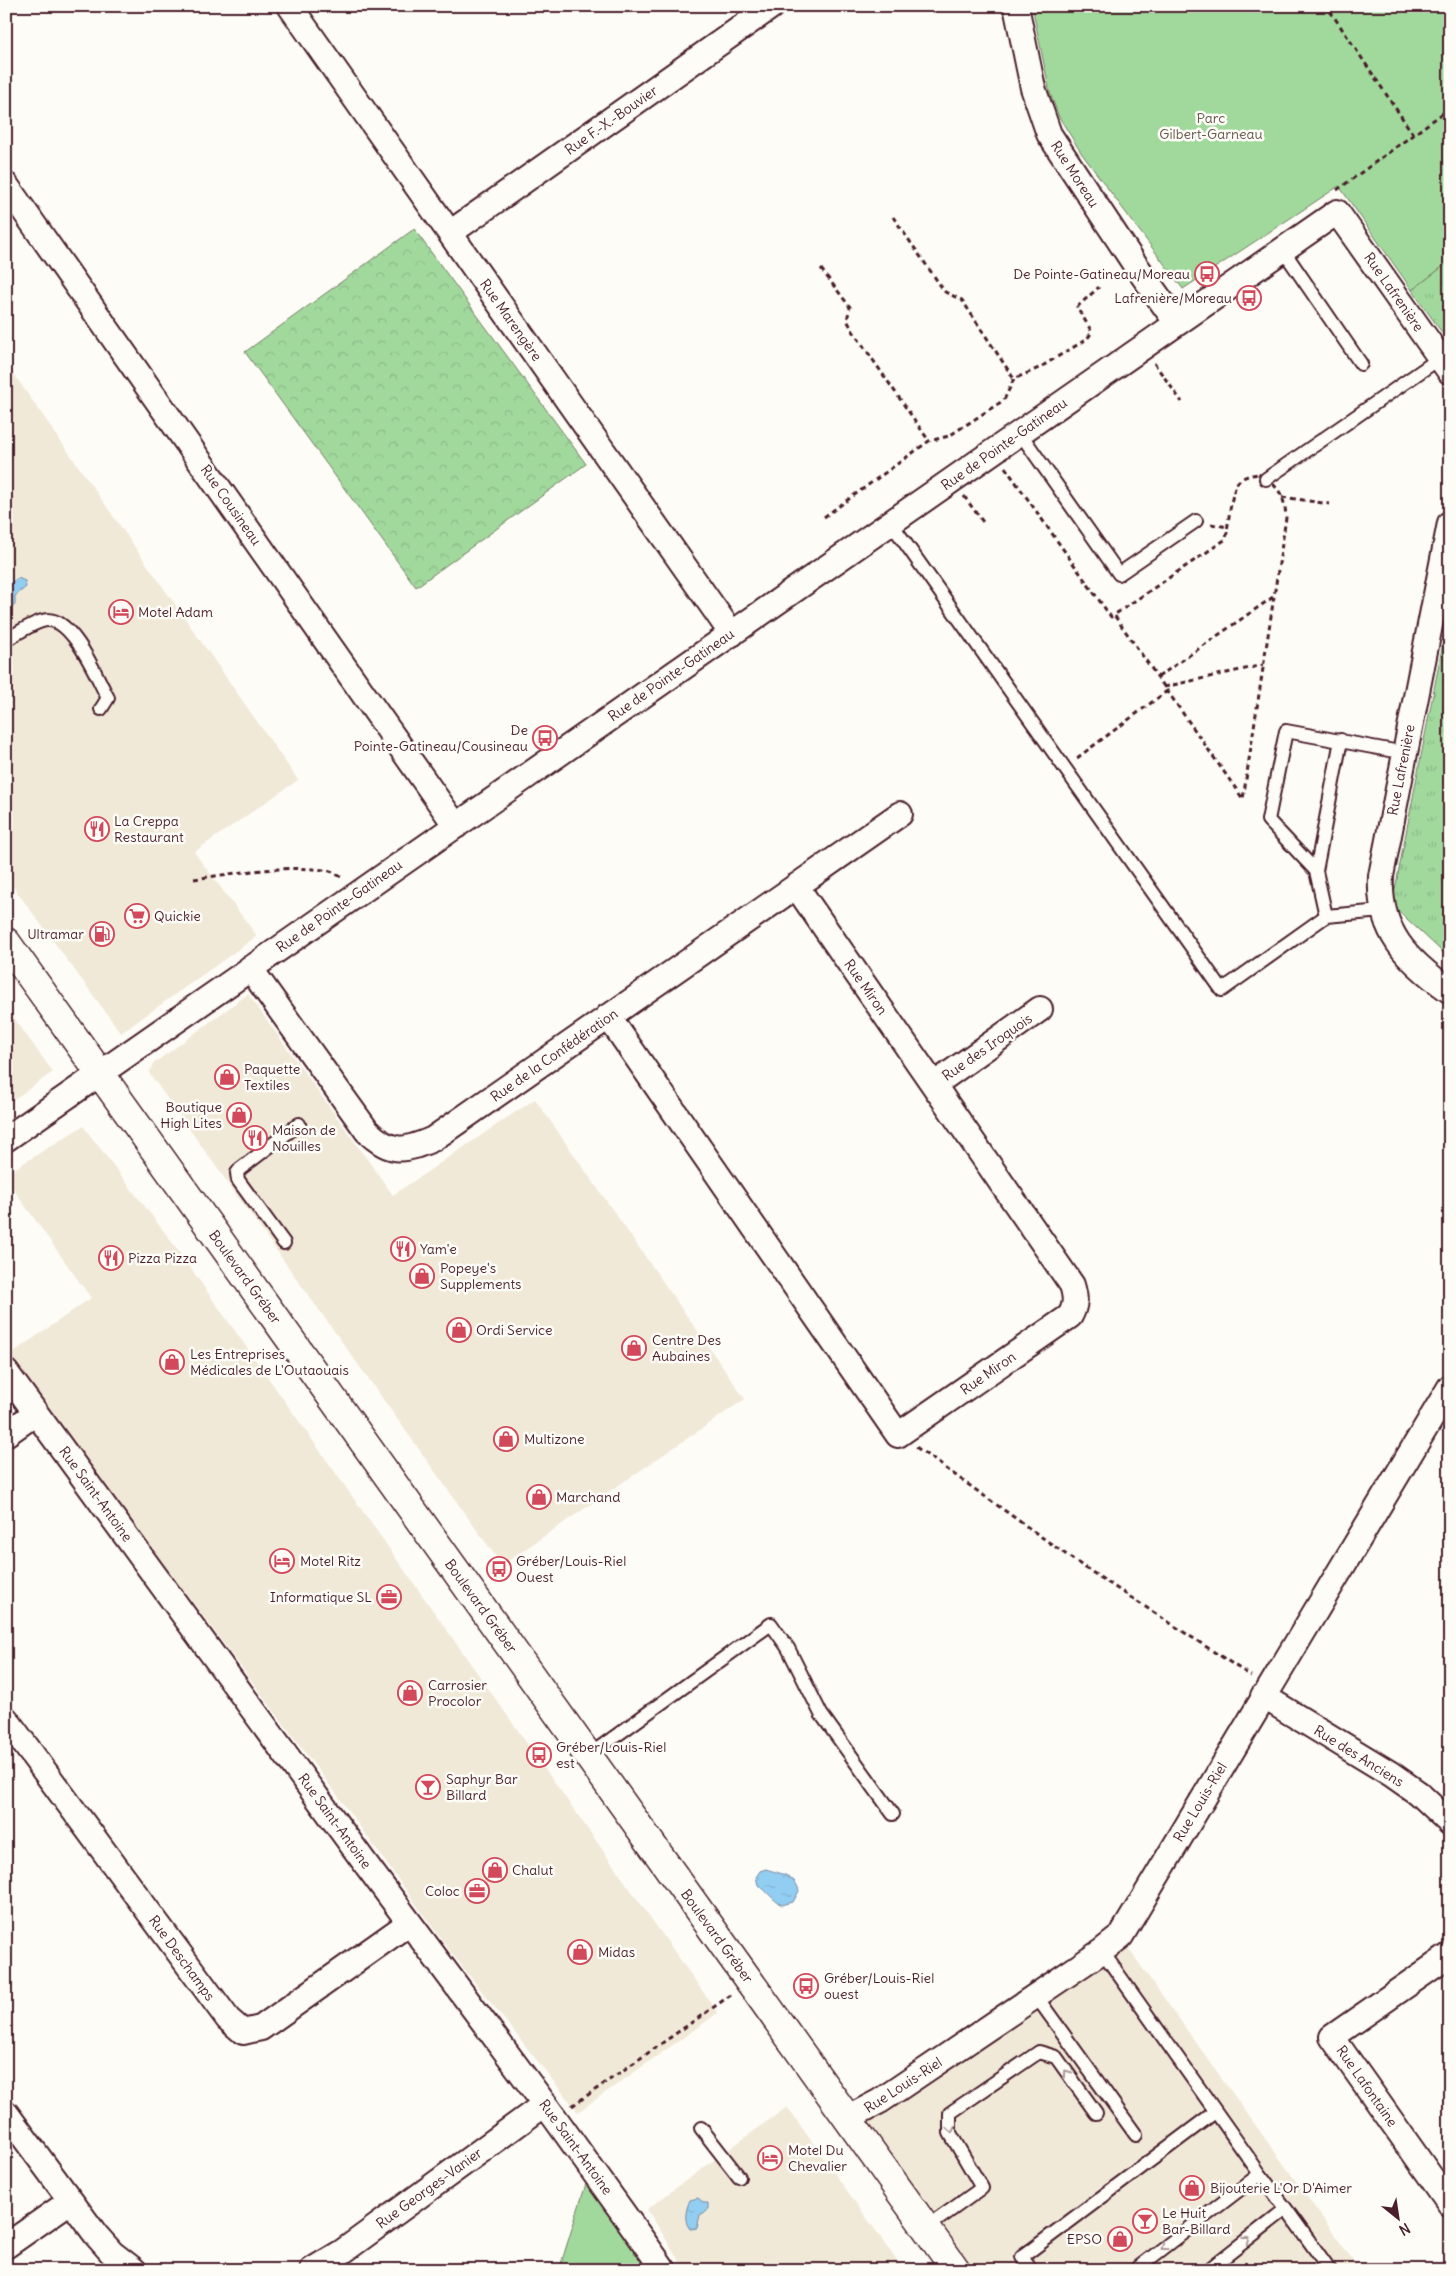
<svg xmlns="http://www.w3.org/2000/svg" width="1456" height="2276" font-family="Delius,sans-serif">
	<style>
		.built { fill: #f1e9d7 }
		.grass { fill: url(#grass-tufts); stroke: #767c64 }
		.forest { fill: url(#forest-crowns); stroke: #767c64 }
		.park { fill: #a1d99d; stroke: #767c64 }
		.water { fill: url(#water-ripples); stroke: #7588a2 }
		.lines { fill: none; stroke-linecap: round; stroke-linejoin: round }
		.lane-casing { stroke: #4a1f2b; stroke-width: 16 }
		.street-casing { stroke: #4a1f2b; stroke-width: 28 }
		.secondary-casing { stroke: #4a1f2b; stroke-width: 31 }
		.path { stroke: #4a1f2b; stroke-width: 3; stroke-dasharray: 5 4; stroke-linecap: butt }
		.lane { stroke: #fdfcf7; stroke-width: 12 }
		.street { stroke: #fdfcf7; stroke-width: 24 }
		.secondary { stroke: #fdfcf7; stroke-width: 28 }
		.oneway { stroke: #ac999b }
		.labels { text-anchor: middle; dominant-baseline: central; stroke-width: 5; stroke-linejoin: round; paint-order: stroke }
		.park-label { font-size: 14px; fill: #64574d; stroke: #fdfcf7 }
		.street-label { font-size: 14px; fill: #4a1f2b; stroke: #fdfcf7 }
		.poi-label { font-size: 14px; fill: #4a1f2b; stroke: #fdfcf7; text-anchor: start }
	</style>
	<defs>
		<pattern id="grass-tufts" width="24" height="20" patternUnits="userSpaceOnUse" patternTransform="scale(1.25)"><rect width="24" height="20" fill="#a1d99d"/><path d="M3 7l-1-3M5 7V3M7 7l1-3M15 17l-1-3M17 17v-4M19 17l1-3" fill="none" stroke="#8cba87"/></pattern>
		<pattern id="forest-crowns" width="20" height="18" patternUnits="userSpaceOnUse" patternTransform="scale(1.25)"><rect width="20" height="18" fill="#a1d99d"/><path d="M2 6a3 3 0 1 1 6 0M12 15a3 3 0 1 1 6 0" fill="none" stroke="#8cba87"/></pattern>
		<pattern id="water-ripples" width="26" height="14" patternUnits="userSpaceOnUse" patternTransform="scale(1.25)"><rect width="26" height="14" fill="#92cef2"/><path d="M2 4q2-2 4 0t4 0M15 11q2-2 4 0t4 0" fill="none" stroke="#7fb0d0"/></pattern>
	</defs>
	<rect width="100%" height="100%" fill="#fdfcf7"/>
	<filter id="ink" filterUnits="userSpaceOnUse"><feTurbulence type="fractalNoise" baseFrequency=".02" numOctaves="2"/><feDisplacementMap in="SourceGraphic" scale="10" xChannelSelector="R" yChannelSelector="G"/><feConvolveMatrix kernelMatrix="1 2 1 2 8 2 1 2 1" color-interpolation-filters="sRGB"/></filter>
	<g filter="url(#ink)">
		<path class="built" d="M6,363L298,780L194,852L257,936L121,1033L6,877Z
			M248,994L393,1195L535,1099L745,1399L502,1565L149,1073L153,1064Z
			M6,1007L53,1072L6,1105Z
			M83,1126L172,1242L718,2013L578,2112L449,1950L340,1799L8,1356L91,1298L6,1179V1174Z
			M1121,1936L1130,1951L1360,2270H956L848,2118Z
			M787,2107L904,2270H685L647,2209Z"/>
		<path class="grass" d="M1450,261V344L1412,290Z
			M1450,607V959L1392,905Z"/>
		<path class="forest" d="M414,229L586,464L416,587L245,352Z"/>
		<path class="park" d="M1032,6H1450V261L1412,290L1339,186L1183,289L1082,154L1059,117L1050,93Z
			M591,2168L664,2270H559Z"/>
		<path class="water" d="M18,578L25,581L26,587L15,596V605L6,610V586Z
			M766,1869C780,1874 795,1874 799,1891L793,1902L782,1905C772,1900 768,1891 758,1885L756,1877L760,1871Z
			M698,2198L704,2203H708V2210L700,2215L697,2228L690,2229C683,2221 686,2209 690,2200Z"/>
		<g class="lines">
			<defs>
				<path id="lane" d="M1283,250L1361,364
					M1020,433L1119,574L1196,521
					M1266,479L1440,358
					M891,523L1222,990L1326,916L1382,911
					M6,640C16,634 37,620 48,620C74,620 97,678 108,698L101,709
					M1316,871L1268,820L1286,731L1405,753
					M1326,916L1316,871L1341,740
					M284,1243L238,1180L237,1173L240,1169L299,1124
					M588,1756L771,1624L788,1648L821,1714L893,1814
					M1102,1951L1260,2174
					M1036,1996L1136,2135
					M701,2128L739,2177
					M1286,2209L1330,2270
					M926,2228L982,2188L950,2133V2113L1039,2052L1056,2057L1096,2113
					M1031,2270L1022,2257L1215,2112
					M1135,2270L1260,2174L1286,2209L1208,2270"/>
				<path id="street" d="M290,6L732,634
					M1016,6L1033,88L1049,134L1134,263L1177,323
					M6,185L456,826
					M450,233L772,6
					M1450,523L1381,876C1378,932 1407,960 1450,991
					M250,968L367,1131C391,1155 405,1151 433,1139L900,814
					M608,1016L898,1435L1070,1316C1076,1305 1076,1298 1072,1285L796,886
					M935,1084L1040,1009
					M6,1139L1337,212L1450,372
					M6,1372L368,1867L555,2118L664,2270
					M6,1434L36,1413
					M1263,1696L1391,1774L1418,1793L1450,1823
					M6,1719L228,2019L243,2032L261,2028L409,1923
					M1450,1955L1332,2037L1450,2204
					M6,2113L96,2235L112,2253L134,2270
					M848,2118L880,2101L1102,1951L1121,1936L1450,1387
					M6,2246L69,2202
					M312,2270L342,2252L545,2104"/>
				<path id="secondary" d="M6,942L956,2270"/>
			</defs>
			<use href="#lane" class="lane-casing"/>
			<use href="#street" class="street-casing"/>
			<use href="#secondary" class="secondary-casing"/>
			<path class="path" d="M1330,11L1413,134
				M1337,190L1450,108
				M893,217L945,292L962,300L1014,379
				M821,269L850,307L847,320L853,331L929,441
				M1154,363L1182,402
				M1005,467L1111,617L1114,615
				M1258,474C1278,485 1285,495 1286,518L1243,799L1114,615L1226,539C1228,527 1231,488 1239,481C1244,476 1251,475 1258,474Z
				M964,496L983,522
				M1282,497L1330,504
				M824,517L929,441L949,436L1004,400L1014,379L1039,368L1087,339L1092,332L1077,307L1099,287
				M1211,524L1228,527
				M1158,677L1273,597
				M1164,687L1263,665
				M1077,758L1167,691
				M194,879C236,873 288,864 330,871C334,872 339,876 343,878
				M916,1447L1075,1561L1251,1676
				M572,2106L731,1995"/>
			<use href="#lane" class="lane"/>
			<use href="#street" class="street"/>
			<use href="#secondary" class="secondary"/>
		</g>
		<defs><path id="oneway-chevron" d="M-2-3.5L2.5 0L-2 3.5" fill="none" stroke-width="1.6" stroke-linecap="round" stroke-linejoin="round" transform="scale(1.25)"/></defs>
		<g class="oneway">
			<use href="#oneway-chevron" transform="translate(1067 2073) rotate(-126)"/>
			<use href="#oneway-chevron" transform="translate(951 2130) rotate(80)"/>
			<use href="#oneway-chevron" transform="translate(1247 2240) rotate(-38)"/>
			<use href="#oneway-chevron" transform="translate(1164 2247) rotate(143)"/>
		</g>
	</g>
	<defs>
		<symbol id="bus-ring" viewBox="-11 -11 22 22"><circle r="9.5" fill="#fdfcf7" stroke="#d1495b" stroke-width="1.5"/><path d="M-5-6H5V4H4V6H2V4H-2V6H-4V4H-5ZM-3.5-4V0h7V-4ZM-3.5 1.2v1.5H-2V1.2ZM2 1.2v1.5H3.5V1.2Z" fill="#d1495b"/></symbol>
		<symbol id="hotel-ring" viewBox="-11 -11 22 22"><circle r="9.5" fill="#fdfcf7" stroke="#d1495b" stroke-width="1.5"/><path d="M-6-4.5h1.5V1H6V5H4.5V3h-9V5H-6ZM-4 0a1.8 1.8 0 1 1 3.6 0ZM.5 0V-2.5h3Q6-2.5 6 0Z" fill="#d1495b"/></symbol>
		<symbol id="restaurant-ring" viewBox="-11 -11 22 22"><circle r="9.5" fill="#fdfcf7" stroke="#d1495b" stroke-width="1.5"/><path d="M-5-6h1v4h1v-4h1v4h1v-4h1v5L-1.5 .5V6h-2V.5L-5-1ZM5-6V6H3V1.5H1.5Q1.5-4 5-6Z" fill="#d1495b"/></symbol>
		<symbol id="supermarket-ring" viewBox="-11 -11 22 22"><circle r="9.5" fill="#fdfcf7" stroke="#d1495b" stroke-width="1.5"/><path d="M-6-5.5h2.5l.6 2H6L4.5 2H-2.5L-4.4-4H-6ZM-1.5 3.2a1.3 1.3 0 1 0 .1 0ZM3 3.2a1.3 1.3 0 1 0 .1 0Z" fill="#d1495b"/></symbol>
		<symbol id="fuel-ring" viewBox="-11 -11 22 22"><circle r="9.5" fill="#fdfcf7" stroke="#d1495b" stroke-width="1.5"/><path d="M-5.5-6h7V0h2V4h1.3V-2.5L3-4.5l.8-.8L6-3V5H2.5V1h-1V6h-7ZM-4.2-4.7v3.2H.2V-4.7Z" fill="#d1495b"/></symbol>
		<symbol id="shop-ring" viewBox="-11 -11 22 22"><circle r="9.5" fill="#fdfcf7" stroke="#d1495b" stroke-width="1.5"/><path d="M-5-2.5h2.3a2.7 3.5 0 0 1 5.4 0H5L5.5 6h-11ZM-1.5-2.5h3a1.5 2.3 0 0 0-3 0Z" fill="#d1495b"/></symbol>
		<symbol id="office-ring" viewBox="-11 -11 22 22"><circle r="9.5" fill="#fdfcf7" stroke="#d1495b" stroke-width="1.5"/><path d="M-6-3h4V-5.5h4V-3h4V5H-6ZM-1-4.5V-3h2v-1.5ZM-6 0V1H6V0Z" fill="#d1495b"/></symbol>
		<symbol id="bar-ring" viewBox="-11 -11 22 22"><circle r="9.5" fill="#fdfcf7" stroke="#d1495b" stroke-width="1.5"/><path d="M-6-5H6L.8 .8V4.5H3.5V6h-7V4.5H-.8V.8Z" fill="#d1495b"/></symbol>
	</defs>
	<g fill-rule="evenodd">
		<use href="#bus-ring" x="1193" y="260" width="28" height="28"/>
		<use href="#bus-ring" x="1235" y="284" width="28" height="28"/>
		<use href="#hotel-ring" x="107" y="598" width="28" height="28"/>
		<use href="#bus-ring" x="531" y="724" width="28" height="28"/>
		<use href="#restaurant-ring" x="83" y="815" width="28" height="28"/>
		<use href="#supermarket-ring" x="123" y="902" width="28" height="28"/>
		<use href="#fuel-ring" x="88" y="920" width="28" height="28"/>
		<use href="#shop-ring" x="213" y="1063" width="28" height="28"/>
		<use href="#shop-ring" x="225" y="1101" width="28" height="28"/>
		<use href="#restaurant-ring" x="241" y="1124" width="28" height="28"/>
		<use href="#restaurant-ring" x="389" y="1235" width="28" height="28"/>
		<use href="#restaurant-ring" x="97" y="1244" width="28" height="28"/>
		<use href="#shop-ring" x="408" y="1262" width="28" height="28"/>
		<use href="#shop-ring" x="445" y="1316" width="28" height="28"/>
		<use href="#shop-ring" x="620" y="1334" width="28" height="28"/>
		<use href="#shop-ring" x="158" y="1348" width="28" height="28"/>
		<use href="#shop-ring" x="492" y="1425" width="28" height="28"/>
		<use href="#shop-ring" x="525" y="1483" width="28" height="28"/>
		<use href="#hotel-ring" x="268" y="1547" width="28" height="28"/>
		<use href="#bus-ring" x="485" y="1555" width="28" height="28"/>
		<use href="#office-ring" x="375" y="1583" width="28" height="28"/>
		<use href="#shop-ring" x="396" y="1679" width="28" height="28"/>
		<use href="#bus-ring" x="525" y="1741" width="28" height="28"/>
		<use href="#bar-ring" x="414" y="1773" width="28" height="28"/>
		<use href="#shop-ring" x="481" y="1856" width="28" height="28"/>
		<use href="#office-ring" x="463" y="1877" width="28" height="28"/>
		<use href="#shop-ring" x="566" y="1938" width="28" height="28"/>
		<use href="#bus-ring" x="792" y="1972" width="28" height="28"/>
		<use href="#hotel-ring" x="756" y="2144" width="28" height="28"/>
		<use href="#shop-ring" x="1178" y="2174" width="28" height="28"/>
		<use href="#bar-ring" x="1131" y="2207" width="28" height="28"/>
		<use href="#shop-ring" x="1106" y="2225" width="28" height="28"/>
	</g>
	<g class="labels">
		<g class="park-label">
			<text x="1211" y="118">Parc<tspan x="1211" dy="16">Gilbert-Garneau</tspan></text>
		</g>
		<g class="street-label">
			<text transform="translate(611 120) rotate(-35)">Rue F.-X.-Bouvier</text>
			<text transform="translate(1075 174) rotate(57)">Rue Moreau</text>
			<text transform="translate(1394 292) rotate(55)">Rue Lafrenière</text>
			<text transform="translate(511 320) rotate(55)">Rue Marengère</text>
			<text transform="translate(1004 444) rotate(-35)">Rue de Pointe-Gatineau</text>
			<text transform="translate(231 505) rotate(55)">Rue Cousineau</text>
			<text transform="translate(671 675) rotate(-35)">Rue de Pointe-Gatineau</text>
			<text transform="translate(1401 770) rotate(-79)">Rue Lafrenière</text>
			<text transform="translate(339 906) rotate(-35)">Rue de Pointe-Gatineau</text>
			<text transform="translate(866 987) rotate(55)">Rue Miron</text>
			<text transform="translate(987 1047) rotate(-35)">Rue des Iroquois</text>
			<text transform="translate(554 1055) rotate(-35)">Rue de la Confédération</text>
			<text transform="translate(245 1277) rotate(54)">Boulevard Gréber</text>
			<text transform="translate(988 1373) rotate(-35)">Rue Miron</text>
			<text transform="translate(96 1494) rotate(54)">Rue Saint-Antoine</text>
			<text transform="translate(481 1606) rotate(54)">Boulevard Gréber</text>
			<text transform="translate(1359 1756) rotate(32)">Rue des Anciens</text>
			<text transform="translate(1200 1802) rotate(-59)">Rue Louis-Riel</text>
			<text transform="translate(335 1821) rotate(54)">Rue Saint-Antoine</text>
			<text transform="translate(717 1936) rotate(54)">Boulevard Gréber</text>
			<text transform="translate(182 1958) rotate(54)">Rue Deschamps</text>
			<text transform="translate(903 2085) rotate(-33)">Rue Louis-Riel</text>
			<text transform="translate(1367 2086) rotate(55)">Rue Lafontaine</text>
			<text transform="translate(576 2147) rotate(54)">Rue Saint-Antoine</text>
			<text transform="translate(429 2188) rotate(-36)">Rue Georges-Vanier</text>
		</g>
		<g class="poi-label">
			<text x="1190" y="274" text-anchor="end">De Pointe-Gatineau/Moreau</text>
			<text x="1232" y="298" text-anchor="end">Lafrenière/Moreau</text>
			<text x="138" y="612">Motel Adam</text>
			<text x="528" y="730" text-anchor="end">De<tspan x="528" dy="16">Pointe-Gatineau/Cousineau</tspan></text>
			<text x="114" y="821">La Creppa<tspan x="114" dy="16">Restaurant</tspan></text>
			<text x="154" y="916">Quickie</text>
			<text x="84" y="934" text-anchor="end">Ultramar</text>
			<text x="244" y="1069">Paquette<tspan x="244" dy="16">Textiles</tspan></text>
			<text x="222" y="1107" text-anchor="end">Boutique<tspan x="222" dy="16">High Lites</tspan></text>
			<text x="272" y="1130">Maison de<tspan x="272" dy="16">Nouilles</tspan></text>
			<text x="420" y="1249">Yam'e</text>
			<text x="128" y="1258">Pizza Pizza</text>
			<text x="440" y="1268">Popeye's<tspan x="440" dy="16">Supplements</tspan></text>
			<text x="476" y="1330">Ordi Service</text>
			<text x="652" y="1340">Centre Des<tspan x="652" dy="16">Aubaines</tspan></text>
			<text x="190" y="1354">Les Entreprises<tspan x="190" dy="16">Médicales de L'Outaouais</tspan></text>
			<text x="524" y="1439">Multizone</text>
			<text x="556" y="1497">Marchand</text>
			<text x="300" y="1561">Motel Ritz</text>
			<text x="516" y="1561">Gréber/Louis-Riel<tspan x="516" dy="16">Ouest</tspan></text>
			<text x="372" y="1597" text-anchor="end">Informatique SL</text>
			<text x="428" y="1685">Carrosier<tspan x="428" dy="16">Procolor</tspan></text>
			<text x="556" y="1747">Gréber/Louis-Riel<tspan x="556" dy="16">est</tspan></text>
			<text x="446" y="1779">Saphyr Bar<tspan x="446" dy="16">Billard</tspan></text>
			<text x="512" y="1870">Chalut</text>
			<text x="460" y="1891" text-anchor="end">Coloc</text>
			<text x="598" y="1952">Midas</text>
			<text x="824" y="1978">Gréber/Louis-Riel<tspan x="824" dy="16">ouest</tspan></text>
			<text x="788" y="2150">Motel Du<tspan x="788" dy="16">Chevalier</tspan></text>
			<text x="1210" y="2188">Bijouterie L'Or D'Aimer</text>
			<text x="1162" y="2213">Le Huit<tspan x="1162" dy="16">Bar-Billard</tspan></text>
			<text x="1102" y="2239" text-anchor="end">EPSO</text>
		</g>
	</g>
	<rect width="1456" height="2276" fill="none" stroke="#fdfcf7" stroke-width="25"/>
	<rect x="12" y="12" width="1431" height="2251" fill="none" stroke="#4a1f2b" stroke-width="2" filter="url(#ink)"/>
	<g transform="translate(1398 2218) rotate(150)" stroke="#fdfcf7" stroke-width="4" paint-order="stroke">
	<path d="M0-4L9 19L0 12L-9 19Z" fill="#4a1f2b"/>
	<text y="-8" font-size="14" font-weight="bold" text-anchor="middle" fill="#4a1f2b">N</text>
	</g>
</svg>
